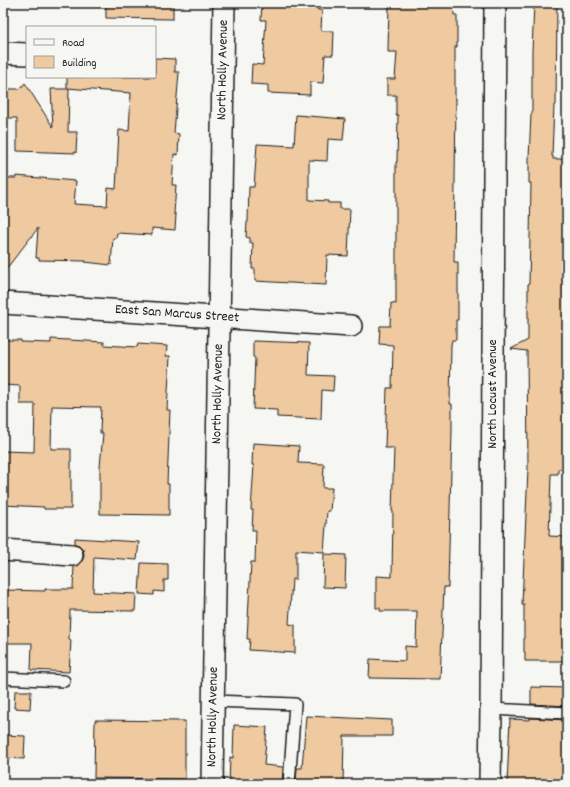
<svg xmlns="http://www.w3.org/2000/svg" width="570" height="787" font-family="Dekko,sans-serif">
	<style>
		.building { fill: #efcaa0; stroke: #1c1c1c }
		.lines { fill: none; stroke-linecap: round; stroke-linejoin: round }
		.service-casing { stroke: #1c1c1c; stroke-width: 14 }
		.minor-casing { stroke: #1c1c1c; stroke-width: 24 }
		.service { stroke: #f6f6f2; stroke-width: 11 }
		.minor { stroke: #f6f6f2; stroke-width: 21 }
		.labels { text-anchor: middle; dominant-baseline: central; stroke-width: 3.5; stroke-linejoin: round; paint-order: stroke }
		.street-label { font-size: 14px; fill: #1c1c1c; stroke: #f6f6f2 }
	</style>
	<rect width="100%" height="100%" fill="#f6f6f2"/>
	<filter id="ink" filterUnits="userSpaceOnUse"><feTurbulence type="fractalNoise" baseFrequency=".025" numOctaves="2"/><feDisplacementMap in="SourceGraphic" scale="8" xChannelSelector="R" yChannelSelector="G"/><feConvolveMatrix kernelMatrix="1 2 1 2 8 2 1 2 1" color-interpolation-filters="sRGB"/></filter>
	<g filter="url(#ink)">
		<path class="building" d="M106,3H173V19L106,18Z
			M262,3H318V10H322L321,31H334L333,55H325L323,83L310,82V95L268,93V85L251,84L252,64L263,65L266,20H261Z
			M389,3H453L454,15H457V47H455V98H456L454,262H458V320H456V340H452L451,345L450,404H452V430L448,587H444L440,679L369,678L370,659L405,661V646L416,647L417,611H380V608H376V576L392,577L393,511H392L394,448H385L387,388H392L393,345L379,344L380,326H390L391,303L396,304V162H397L398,115H396V95H387V79H395L397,52H388Z
			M534,3H557L556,105H554L552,156H553V159H566V199L567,200V220H566L564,284H567V469H558V474H551L549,536L567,537V661H525V652H524V605H522L528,469L527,351L511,349L528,340V284H529L530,238L531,183H529V159L531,114H532V52Z
			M155,58L175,59V72H179L174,133L179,134L178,155L174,154L172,185H176L174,214H176L175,230L152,228V235L117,233L116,238H113L111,265L85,262L86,261L39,260V258H36L38,228L3,273V178H16V176L76,181L74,204L107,206L108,188L116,189L119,130L129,131L131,93L67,88V77H155Z
			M25,83L53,127L51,89H69L68,132H77L76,153L17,151V118H3V89H20Z
			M296,115L345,119L343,140L328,139L327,161L309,160V200L328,201V203H340V209H350L348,256L327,255L326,285L255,281V269H252L253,243H250V238L246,237L247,222H248L249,187H254L257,144L294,146Z
			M51,339L104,342V345L137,347L138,344L167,346L166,356H170L167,410H170L167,484H169V515L100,514V467L103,433H100L101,407L52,406L51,449H71V509H44V507L3,505L4,467H3V451L34,452L35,404H20V386L3,385V340H21V342L51,343Z
			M253,341L309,343L308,375L334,376L333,391L322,390L321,419L277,417V410L253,409L255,358L253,357Z
			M253,443L299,446L298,463L324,464L323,488H332L330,511H327L324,552L296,550V579H292L289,624L295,625V653L249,650L250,639H247L251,562H255L256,530H252L253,510H251L254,465H252Z
			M75,538L139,542L137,560L94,557L93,592L136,594L135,611L70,610L69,639L71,640L69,672L31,670L32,643H3V603H4V590L45,591V589H73L74,566H78L82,562L84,555L83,549L79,545L75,544Z
			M324,554L346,555L345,588L323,587Z
			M141,563L168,564V580H164V592L154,591V595L139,594Z
			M531,687L567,688V706L531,704Z
			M15,691H31L30,709L14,708Z
			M306,716L392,720V736H344L343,784H296L297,768H302Z
			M530,718L567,720V784H507L510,719L530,720Z
			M95,720L185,721V779L94,778Z
			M234,725L267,727L264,765L283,767L282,784H229L230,757L233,758Z
			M3,735L25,736L24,759L3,758Z"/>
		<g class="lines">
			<defs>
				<path id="service" d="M3,678L64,681
					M213,701L295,704L289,784
					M491,709L567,713"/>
				<path id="minor" d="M3,53L27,54
					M3,303L351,326
					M3,550L72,555
					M212,784L224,3
					M490,784L491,709L495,3"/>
			</defs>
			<use href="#service" class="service-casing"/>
			<use href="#minor" class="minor-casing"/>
			<use href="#service" class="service"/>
			<use href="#minor" class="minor"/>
		</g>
	</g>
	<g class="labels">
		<g class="street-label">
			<text transform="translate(223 70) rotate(-89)">North Holly Avenue</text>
			<text transform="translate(177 314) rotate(4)">East San Marcus Street</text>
			<text transform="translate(218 394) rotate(-89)">North Holly Avenue</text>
			<text transform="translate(493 394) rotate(-90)">North Locust Avenue</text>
			<text transform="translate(213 717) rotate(-89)">North Holly Avenue</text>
		</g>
	</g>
	<rect width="570" height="787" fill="none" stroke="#f6f6f2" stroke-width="16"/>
	<rect x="8" y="8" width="554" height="771" fill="none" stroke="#1c1c1c" stroke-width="1.5" filter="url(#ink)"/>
	<rect x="26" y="26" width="130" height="52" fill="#f6f6f2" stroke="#9f9f9c"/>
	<rect x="34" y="39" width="20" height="6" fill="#f6f6f2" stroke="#9f9f9c"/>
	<text x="62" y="46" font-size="12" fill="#1c1c1c">Road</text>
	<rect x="34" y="56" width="20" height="12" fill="#efcaa0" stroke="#9f9f9c"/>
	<text x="62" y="66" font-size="12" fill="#1c1c1c">Building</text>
</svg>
